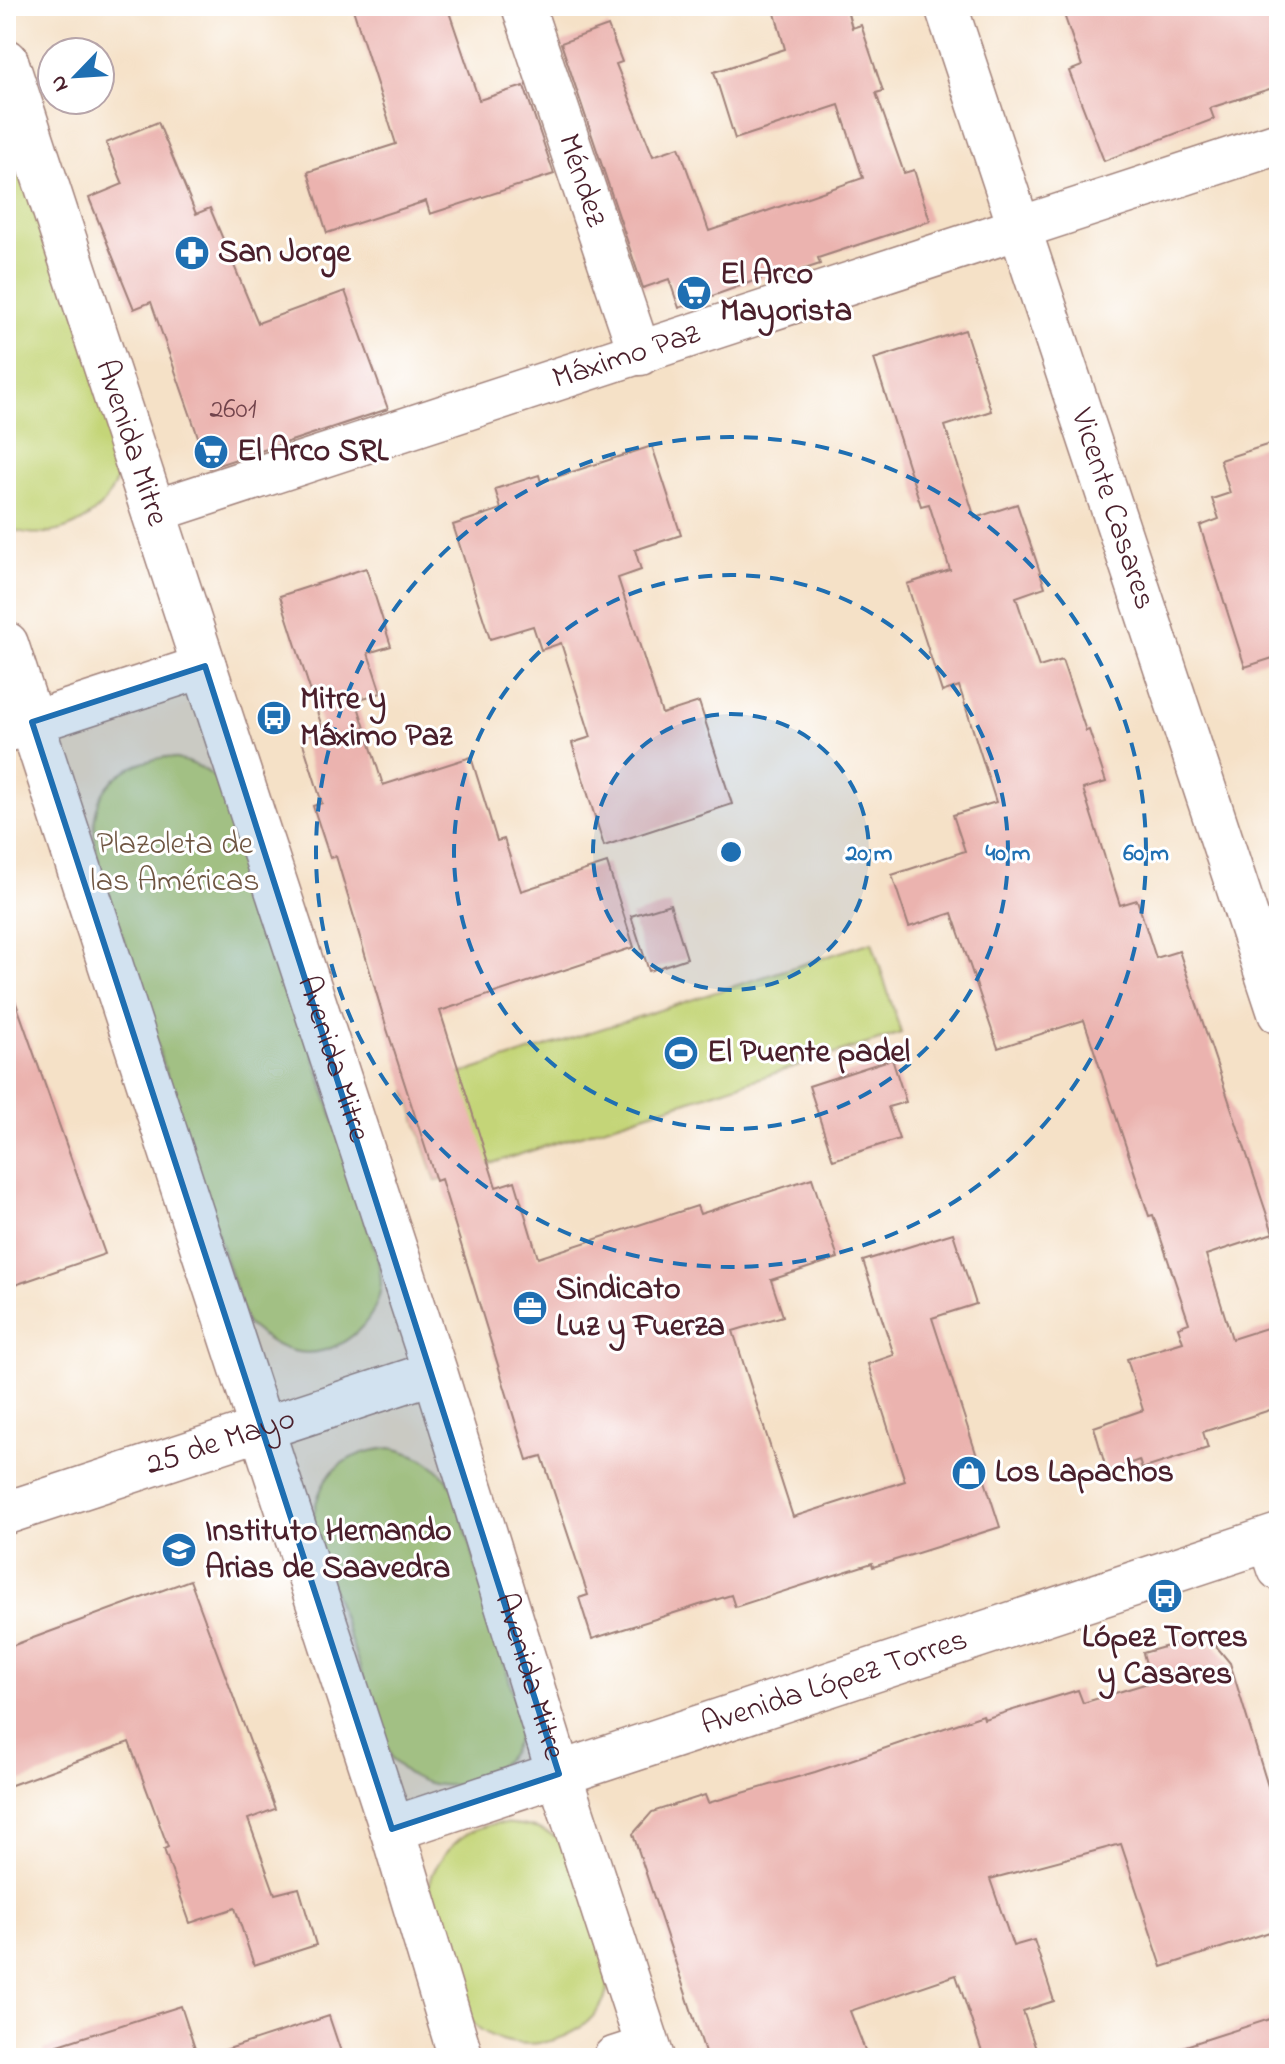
<svg xmlns="http://www.w3.org/2000/svg" width="1285" height="2064" font-family="'Indie Flower',sans-serif">
	<style>
		.green { fill: #c4d578; stroke: #877a52; stroke-width: 2 }
		.building { fill: #ebb3af }
		.lines { fill: none; stroke-linecap: round; stroke-linejoin: round }
		.street-casing { stroke: #a08079; stroke-width: 45 }
		.secondary-casing { stroke: #a08079; stroke-width: 47 }
		.primary-casing { stroke: #a08079; stroke-width: 47 }
		.street { stroke: #fff; stroke-width: 42 }
		.secondary { stroke: #fff; stroke-width: 44 }
		.primary { stroke: #fff; stroke-width: 44 }
		.marked { fill: #1f6fb2; fill-opacity: 0.2; stroke: #1f6fb2; stroke-width: 6; stroke-linejoin: round }
		.ring { fill: none; stroke: #1f6fb2; stroke-width: 4; stroke-dasharray: 14 10 }
		.labels { text-anchor: middle; dominant-baseline: central; stroke-width: 6; stroke-linejoin: round; paint-order: stroke }
		.number-label { font-size: 28px; fill: #72444c }
		.street-label { font-size: 32px; fill: #4a1f2b; stroke: #fff }
		.poi-label { font-size: 32px; font-weight: bold; fill: #4a1f2b; stroke: #fff; text-anchor: start }
		.park-label { font-size: 32px; fill: #6f5642; stroke: #fff }
		.centre { fill: #1f6fb2; stroke: #fff; stroke-width: 4 }
		.ring-label { font-size: 24px; text-anchor: middle; font-weight: bold; fill: #1f6fb2; stroke: #fff; stroke-width: 6; stroke-linejoin: round; paint-order: stroke }
	</style>
	<rect width="100%" height="100%" fill="#fff"/>
	<filter id="ink" filterUnits="userSpaceOnUse"><feTurbulence type="fractalNoise" baseFrequency=".0125" numOctaves="2"/><feDisplacementMap in="SourceGraphic" scale="16" xChannelSelector="R" yChannelSelector="G"/><feConvolveMatrix kernelMatrix="1 2 1 2 8 2 1 2 1" color-interpolation-filters="sRGB"/></filter>
	<filter id="wash" filterUnits="userSpaceOnUse"><feTurbulence type="fractalNoise" baseFrequency=".006" numOctaves="4" result="noise"/><feDisplacementMap in="SourceGraphic" scale="32" xChannelSelector="R" yChannelSelector="G"/><feGaussianBlur stdDeviation="1.8" result="paint"/><feColorMatrix in="noise" values="0 0 0 0 0 0 0 0 0 0 0 0 0 0 0 0 0 1.4 0 .05"/><feComposite in="paint" operator="in"/></filter>
	<g filter="url(#wash)">
		<rect width="100%" height="100%" fill="#f5e1c7"/>
		<path class="green" d="M6,98L122,451C120,468 117,484 107,498C87,528 38,544 6,526Z
			M166,757C196,762 208,769 229,791L378,1259C379,1267 381,1276 381,1284C378,1325 334,1361 293,1351C274,1347 261,1335 246,1323L99,863C84,805 104,767 166,757Z
			M872,942L901,1033L436,1181L407,1091Z
			M392,1448C424,1456 435,1463 454,1489L522,1724C520,1731 518,1741 514,1747C495,1783 446,1796 412,1776C405,1772 398,1765 392,1760L312,1529C316,1477 339,1452 392,1448Z
			M497,1823C533,1824 549,1830 578,1851C582,1871 611,1977 608,1988C593,2048 501,2064 465,2014C457,2002 451,1972 446,1956C440,1940 432,1922 429,1904C424,1876 445,1848 468,1833C476,1828 488,1826 497,1823Z"/>
		<g id="blocks">
			<path class="building" d="M352,6H447L479,100L524,86L554,174L430,214L426,201L327,233L308,172L396,144Z
				M773,6H846L852,28L861,25L883,91L876,93L904,173L914,170L930,221L818,258L820,264L777,278L776,273L679,308L669,279L643,288L561,43L608,26L622,62L616,64L653,156L679,147L709,231L863,178L839,105L735,139L714,72L785,49Z
				M1061,6H1279V86L1210,108L1214,119L1104,161L1069,71L1082,66Z
				M158,122L196,214L210,208L258,323L345,291L388,409L209,468L151,302L134,309L89,198L123,184L106,143Z
				M965,330L991,411L945,426L975,518L1017,504L1045,587L1016,597L1039,667L1062,660L1086,731L1089,730L1106,782L1083,789L1120,905L1137,900L1156,958L1179,951L1273,1233L1206,1255L1232,1339L1279,1324V1407L1203,1432L1208,1448L1142,1469L1139,1460L1107,1472L1094,1427L1143,1410L1127,1359L1183,1342L1178,1327L1189,1323L1153,1215L1149,1216L1084,1020L998,1048L952,913L909,927L892,875L965,851L953,815L996,802L959,686L942,692L907,584L950,570L929,504L921,506L874,359Z
				M1279,441V656L1245,667L1200,526L1219,519L1212,499L1230,493L1220,460Z
				M652,446L681,535L635,550L641,570L618,578L662,714L699,702L732,804L604,846L572,743L591,737L561,643L541,650L533,626L490,639L453,525L501,509L495,489L539,475L541,482Z
				M366,568L391,646L368,653L381,693L356,700L383,785L471,757L497,841L504,839L521,891L607,863L634,947L440,1011L496,1187L515,1181L538,1258L697,1206L700,1214L812,1178L838,1258L771,1280L783,1316L733,1331L793,1517L905,1481L868,1364L894,1355L863,1261L953,1233L976,1304L932,1318L1000,1527L873,1567L872,1563L735,1607L731,1595L592,1639L579,1598L588,1595L542,1456L527,1460L441,1179L436,1181L387,1029L336,856L330,858L313,806L322,803L301,737L323,730L280,596Z
				M670,904L687,958L649,971L631,916Z
				M11,989L105,1254L6,1288V990Z
				M892,1059L906,1102L888,1107L899,1139L833,1160L809,1086Z
				M190,1580L275,1809L248,1819L275,1894L299,1888L316,1945L254,1965L235,1908L190,1923L164,1849L168,1847L129,1742L6,1787V1648Z
				M1207,1635L1230,1663L1279,1822V1929L1162,1967L1121,1844L990,1879L1013,1946L1034,1940L1054,2001L1023,2011L1039,2058H984L956,1975L850,2011L868,2058H707L633,1834L652,1812L705,1795L708,1803L815,1772L983,1715L984,1719L1078,1690L1083,1703L1151,1682L1143,1653Z
				M181,2006L198,2058H45L43,2050Z
				M329,2016L343,2058H223L222,2051Z
				M1279,2016V2058H1174L1173,2050Z"/>
		</g>
	</g>
	<g filter="url(#ink)">
		<use href="#blocks" fill-opacity="0" stroke="#a08079" stroke-width="2"/>
		<g class="lines">
			<defs>
				<g id="street">
					<path id="s1" d="M523,6L640,354"/>
					<path id="s2" d="M946,6L1279,1013"/>
					<path id="s3" d="M155,511L1279,143"/>
					<path d="M6,731L205,666"/>
					<path id="s4" d="M6,1513L435,1372"/>
					<path d="M1269,1539L1279,1569"/>
					<path d="M614,2058L648,2047"/>
				</g>
				<g id="secondary">
					<path id="s5" d="M392,1829L1279,1536"/>
				</g>
				<g id="primary">
					<path id="s6" d="M6,61L435,1372L559,1774L652,2058"/>
					<path d="M6,644L392,1829L461,2058"/>
				</g>
			</defs>
			<use href="#street" class="street-casing"/>
			<use href="#secondary" class="secondary-casing"/>
			<use href="#primary" class="primary-casing"/>
			<use href="#street" class="street"/>
			<use href="#secondary" class="secondary"/>
			<use href="#primary" class="primary"/>
		</g>
	</g>
	<path class="marked" d="M205,666L559,1774L392,1829L32,722Z"/>
	<circle cx="731" cy="852" r="138" fill="#1f6fb2" fill-opacity=".12"/>
	<g class="ring">
		<circle cx="731" cy="852" r="138"/>
		<circle cx="731" cy="852" r="277"/>
		<circle cx="731" cy="852" r="415"/>
	</g>
	<defs>
		<symbol id="pharmacy-disc" viewBox="-11 -11 22 22"><circle r="9.5" fill="#1f6fb2" stroke="#fff"/><path d="M-2-6h4v4h4v4h-4v4h-4v-4h-4v-4h4Z" fill="#fff"/></symbol>
		<symbol id="supermarket-disc" viewBox="-11 -11 22 22"><circle r="9.5" fill="#1f6fb2" stroke="#fff"/><path d="M-6-5.5h2.5l.6 2H6L4.5 2H-2.5L-4.4-4H-6ZM-1.5 3.2a1.3 1.3 0 1 0 .1 0ZM3 3.2a1.3 1.3 0 1 0 .1 0Z" fill="#fff"/></symbol>
		<symbol id="bus-disc" viewBox="-11 -11 22 22"><circle r="9.5" fill="#1f6fb2" stroke="#fff"/><path d="M-5-6H5V4H4V6H2V4H-2V6H-4V4H-5ZM-3.5-4V0h7V-4ZM-3.5 1.2v1.5H-2V1.2ZM2 1.2v1.5H3.5V1.2Z" fill="#fff"/></symbol>
		<symbol id="stadium-disc" viewBox="-11 -11 22 22"><circle r="9.5" fill="#1f6fb2" stroke="#fff"/><path d="M0-5a6.5 5 0 1 0 0 10a6.5 5 0 1 0 0-10ZM-3.5-1.8h7v3.6h-7Z" fill="#fff"/></symbol>
		<symbol id="office-disc" viewBox="-11 -11 22 22"><circle r="9.5" fill="#1f6fb2" stroke="#fff"/><path d="M-6-3h4V-5.5h4V-3h4V5H-6ZM-1-4.5V-3h2v-1.5ZM-6 0V1H6V0Z" fill="#fff"/></symbol>
		<symbol id="shop-disc" viewBox="-11 -11 22 22"><circle r="9.5" fill="#1f6fb2" stroke="#fff"/><path d="M-5-2.5h2.3a2.7 3.5 0 0 1 5.4 0H5L5.5 6h-11ZM-1.5-2.5h3a1.5 2.3 0 0 0-3 0Z" fill="#fff"/></symbol>
		<symbol id="university-disc" viewBox="-11 -11 22 22"><circle r="9.5" fill="#1f6fb2" stroke="#fff"/><path d="M0-5L7-2L0 1L-7-2ZM-4 1L0 2.5L4 1V4Q0 6-4 4Z" fill="#fff"/></symbol>
	</defs>
	<g fill-rule="evenodd">
		<use href="#pharmacy-disc" x="172" y="233" width="40" height="40"/>
		<use href="#supermarket-disc" x="674" y="273" width="40" height="40"/>
		<use href="#supermarket-disc" x="191" y="432" width="40" height="40"/>
		<use href="#bus-disc" x="254" y="698" width="40" height="40"/>
		<use href="#stadium-disc" x="661" y="1033" width="40" height="40"/>
		<use href="#office-disc" x="510" y="1288" width="40" height="40"/>
		<use href="#shop-disc" x="949" y="1453" width="40" height="40"/>
		<use href="#university-disc" x="159" y="1530" width="40" height="40"/>
		<use href="#bus-disc" x="1145" y="1576" width="40" height="40"/>
	</g>
	<g class="labels">
		<g class="number-label">
			<text x="233" y="410">2601</text>
		</g>
		<g class="street-label">
			<text stroke="none"><textPath href="#s1" startOffset="184">Méndez</textPath></text>
			<text stroke="none"><textPath href="#s3" startOffset="496">Máximo Paz</textPath></text>
			<text stroke="none"><textPath href="#s6" startOffset="402">Avenida Mitre</textPath></text>
			<text stroke="none"><textPath href="#s2" startOffset="530">Vicente Casares</textPath></text>
			<text stroke="none"><textPath href="#s6" startOffset="1050">Avenida Mitre</textPath></text>
			<text stroke="none"><textPath href="#s4" startOffset="226">25 de Mayo</textPath></text>
			<text stroke="none"><textPath href="#s6" startOffset="1698">Avenida Mitre</textPath></text>
			<text stroke="none"><textPath href="#s5" startOffset="466">Avenida López Torres</textPath></text>
		</g>
		<g class="poi-label">
			<text x="218" y="253">San Jorge</text>
			<text x="720" y="275">El Arco<tspan x="720" dy="37">Mayorista</tspan></text>
			<text x="237" y="452">El Arco SRL</text>
			<text x="300" y="700">Mitre y<tspan x="300" dy="37">Máximo Paz</tspan></text>
			<text x="707" y="1053">El Puente padel</text>
			<text x="556" y="1290">Sindicato<tspan x="556" dy="37">Luz y Fuerza</tspan></text>
			<text x="995" y="1473">Los Lapachos</text>
			<text x="205" y="1532">Instituto Hernando<tspan x="205" dy="37">Arias de Saavedra</tspan></text>
			<text x="1165" y="1638" text-anchor="middle">López Torres<tspan x="1165" dy="37">y Casares</tspan></text>
		</g>
		<g class="park-label">
			<text x="175" y="845">Plazoleta de<tspan x="175" dy="37">las Américas</tspan></text>
		</g>
	</g>
	<circle cx="731" cy="852" r="12" class="centre"/>
	<g class="ring-label">
		<text x="869" y="860">20 m</text>
		<text x="1008" y="860">40 m</text>
		<text x="1146" y="860">60 m</text>
	</g>
	<rect width="1285" height="2064" fill="none" stroke="#fff" stroke-width="32"/>
	<g transform="translate(76 76) rotate(245)"><circle r="38" fill="#ffffff" stroke="#b7a5aa" stroke-width="2"/>
	<path d="M0-6L14 30L0 20L-14 30Z" fill="#1f6fb2"/>
	<text y="-12" font-size="22" font-weight="bold" text-anchor="middle" fill="#4a1f2b">N</text>
	</g>
</svg>
